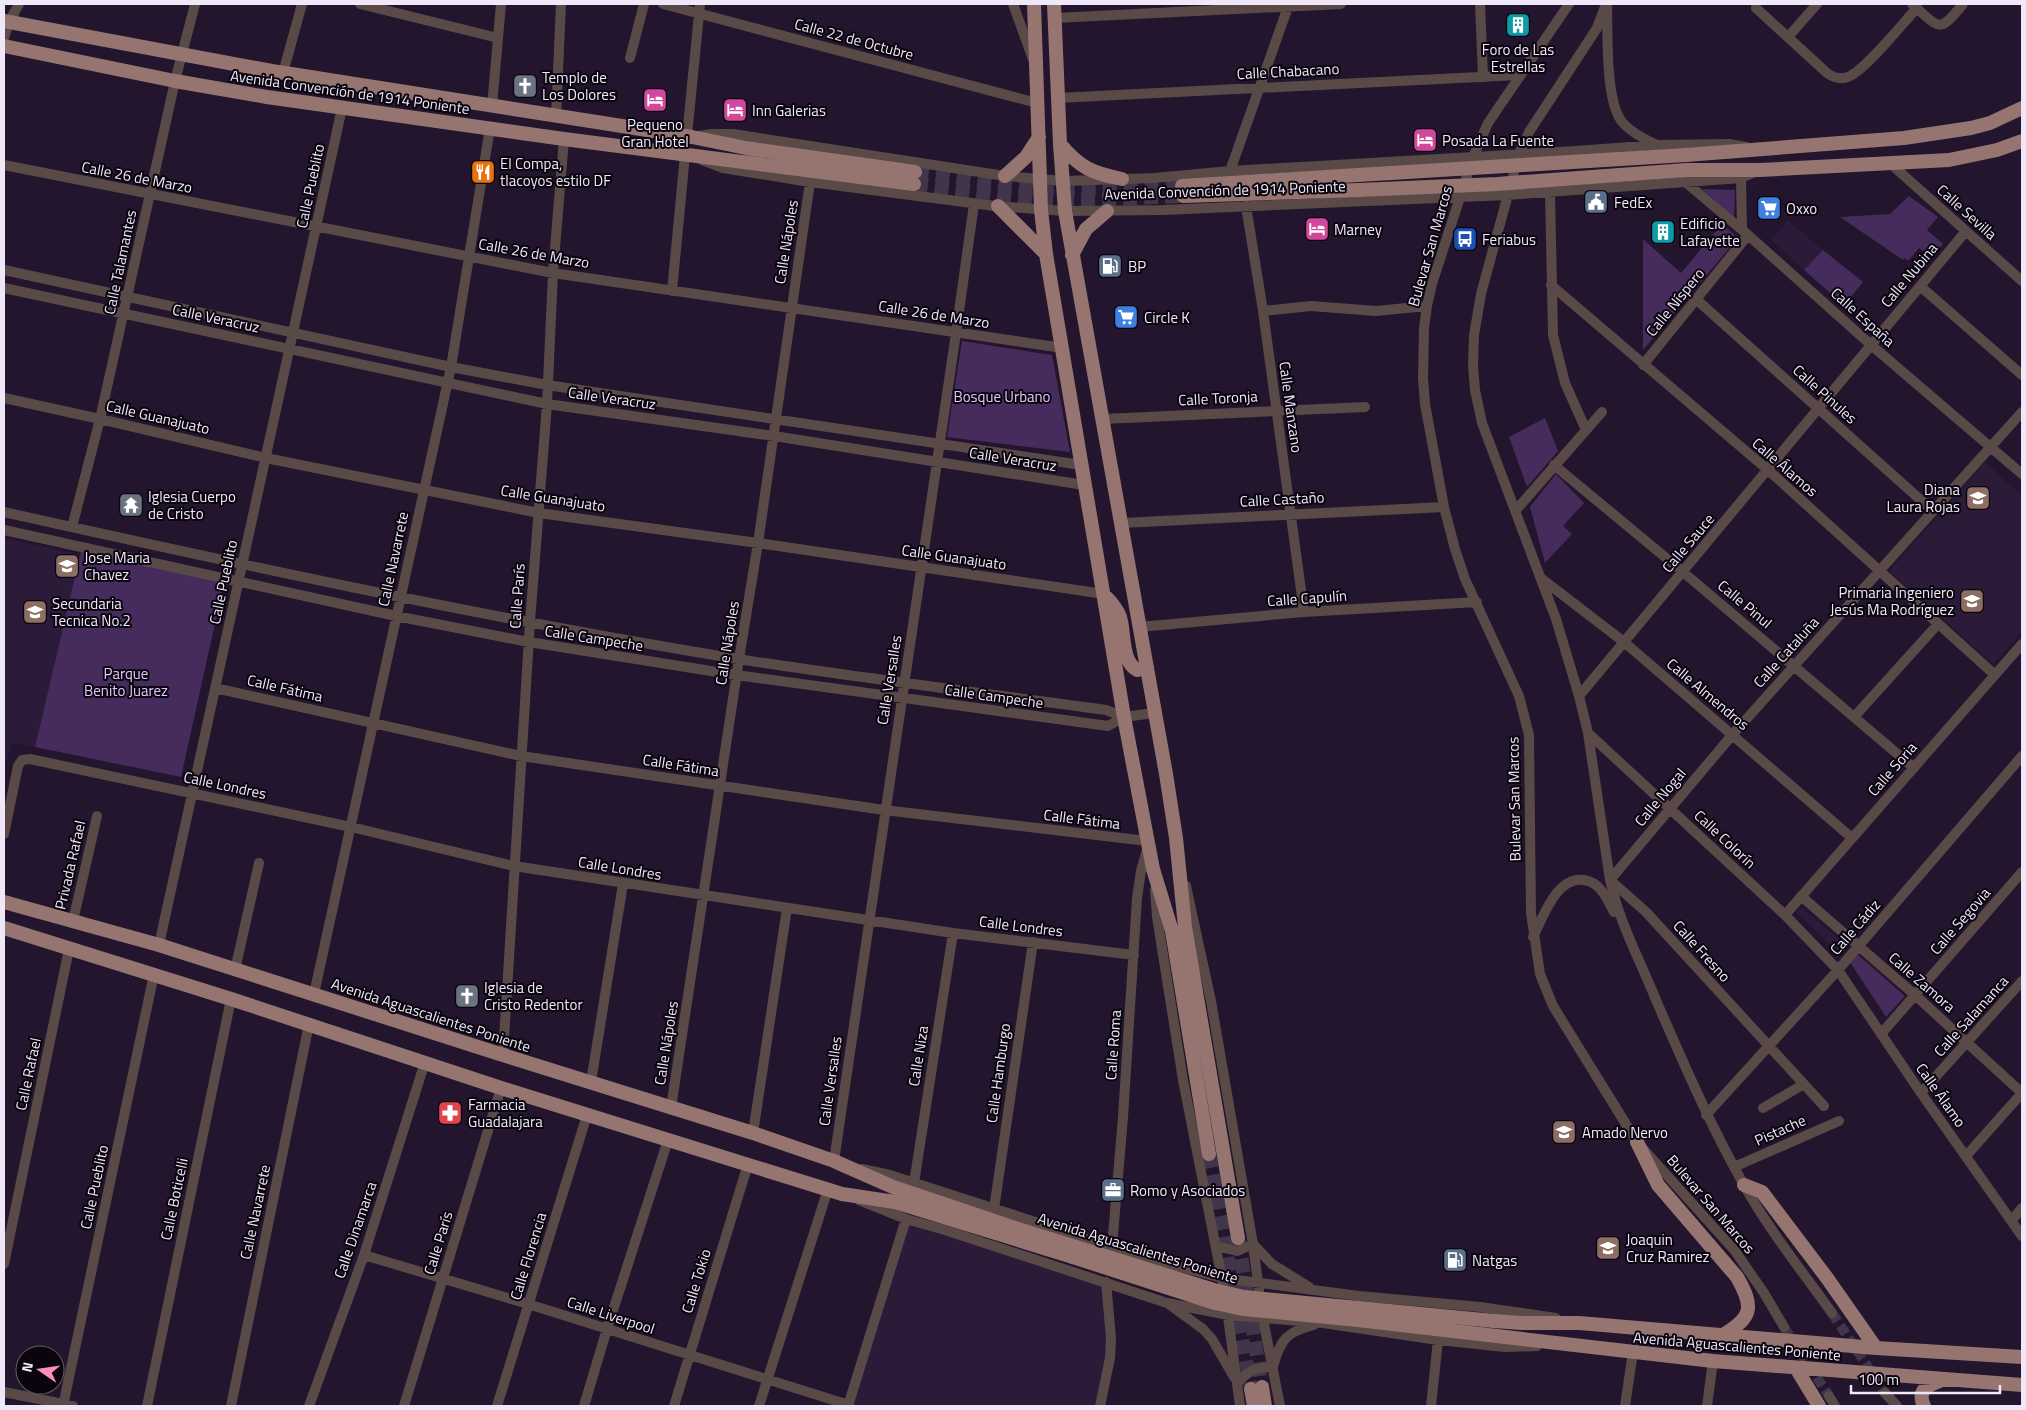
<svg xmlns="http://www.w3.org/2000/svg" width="2026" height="1410" font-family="'Titillium Web',sans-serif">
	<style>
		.built { fill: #2b1b39 }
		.green { fill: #462c5c }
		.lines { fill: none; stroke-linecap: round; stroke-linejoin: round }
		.minor-tunnel { stroke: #41354c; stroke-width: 10; stroke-dasharray: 10 5; stroke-linecap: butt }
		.major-tunnel { stroke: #41354c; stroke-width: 14; stroke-dasharray: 14 7; stroke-linecap: butt }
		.minor { stroke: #594947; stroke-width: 10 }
		.major { stroke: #967571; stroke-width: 14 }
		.major-bridge { stroke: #967571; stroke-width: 14 }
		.labels { text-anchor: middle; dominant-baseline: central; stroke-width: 4; stroke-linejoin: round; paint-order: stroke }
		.street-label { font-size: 15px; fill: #f0e8f9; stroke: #09040d }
		.poi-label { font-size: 15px; fill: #f0e8f9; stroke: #09040d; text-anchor: start }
		.park-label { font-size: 15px; fill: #e2c7fb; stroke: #09040d }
	</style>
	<rect width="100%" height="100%" fill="#22152d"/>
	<path class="built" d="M1788,220L1823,250L1804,270L1771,240Z
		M1985,462L2022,496V631L1993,664L1889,571Z
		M4,538L80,555L35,747L12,743L4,769Z
		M1801,907L1847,945L1839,953L1796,913Z
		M906,1219L1106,1282L1111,1338L1100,1406H847Z"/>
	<path class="green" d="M1702,189L1735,190L1734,218Z
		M1909,196L1938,217L1927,230L1943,244L1932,258L1919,248L1908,261L1904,258L1903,260L1840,217L1890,214Z
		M1722,224L1738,238L1643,350V239L1681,273Z
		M1823,250L1863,282L1844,305L1804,270Z
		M962,341L1052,355L1070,452L947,437Z
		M1545,418L1558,451L1527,487L1509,437Z
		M1556,474L1584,503L1563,526L1572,534L1545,563L1530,507Z
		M81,551L224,583L181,777L35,747Z
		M1857,954L1905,996L1886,1017L1850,962Z"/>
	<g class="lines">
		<path class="minor-tunnel" d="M1832,1313L1885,1393
			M1784,1327L1829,1396"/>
		<path class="major-tunnel" d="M915,172L1044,190L1182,186
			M914,184L1040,200H1087L1183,196
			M1209,1154L1251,1389
			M1238,1238L1262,1387"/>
		<path class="minor" d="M360,4L498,38
			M663,4L1037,103
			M1013,4L1034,62
			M1480,4L1483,77
			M1569,4L1488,123L1473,157L1432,284L1427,306L1424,328L1423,378L1425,404L1444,507L1455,549L1465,579L1519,696L1529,735L1531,913L1540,974L1553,1006L1637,1142L1735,1251L1764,1293L1784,1327
			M1606,4L1597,28L1529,132L1519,154L1481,294L1474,335L1473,365L1475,390L1482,423L1556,619L1579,696L1588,733L1610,880C1620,924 1639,958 1656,1000C1683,1062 1710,1125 1744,1185C1769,1230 1802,1271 1832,1313
			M1912,4C1940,28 1938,35 1963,4
			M1607,7C1608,35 1605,103 1623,123C1632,133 1644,139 1655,144
			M1756,8L1827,73C1834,78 1842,80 1850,76C1867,68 1902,24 1917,8
			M1054,18L1341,4
			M1788,37L1817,4
			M4,38L9,22L19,4
			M630,58L644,4
			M283,73L302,4
			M1058,98L1519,75
			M492,106L501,4
			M556,116L561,4
			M687,136L700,4
			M698,136L712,134H733L1005,176L1064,181L1154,178L1230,171L1576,151L1656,145L1729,144L1746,147
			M702,160L723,168L810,182L995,206L1065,211L1163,210L1507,195L1741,178L1758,171
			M4,165L553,273L1063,348
			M1892,165L2022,281
			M1230,171L1289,4
			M1741,178L1742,229
			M1684,181L1748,235L1870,344L2022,474
			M1550,192L1553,335L1565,383L1586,430
			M1246,206L1263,311L1304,612
			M4,270L451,367L547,385L1081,465
			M1551,285L1768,470L1995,675
			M1920,286L2022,375
			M4,288L547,404L774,436L1084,485
			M672,291L685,155
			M1697,300L1933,511
			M1263,311L1311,306L1376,311L1427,306
			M1643,365L1748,235
			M4,398L100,419L266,458L539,513L758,543L1104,594
			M1103,419L1365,407
			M1554,465L1683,572L1914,768
			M1516,510L1602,412
			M4,512C247,566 491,619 738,659C860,678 983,693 1106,710L1124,717
			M1121,523L1444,507
			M72,527L100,419L175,81L195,4
			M4,530L396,616L529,642L736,675L1108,726L1124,717L1154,713
			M1542,579L1624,642L1852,838
			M1139,627L1304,612L1477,602
			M215,688L521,756L884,810L1147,841
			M1579,696L1966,231
			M1854,717L1938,624
			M1588,733L1785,915L1838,970L1921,1093L2022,1236
			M4,834L18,766L22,760L30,759L351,827L514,866L953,933L1134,955
			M1186,886L1211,1001L1253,1244L1259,1290
			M1155,890L1157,917L1183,1080L1223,1284
			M1801,896L1915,995L2022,1093
			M1785,915L2022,644
			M73,921L97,816
			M1533,937C1543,918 1556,876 1584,880C1590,881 1596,884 1600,889C1606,895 1610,905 1614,912
			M159,945L342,108
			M235,970L259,863
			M314,994L451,367L490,128
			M1881,1034L2022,872
			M503,1055L530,622L547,404L553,273L564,139
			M591,1082L623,884
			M1921,1093L2022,981
			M1824,1106L1646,912L1610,880L1733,734L2022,412
			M671,1108L739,659L758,543L810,182
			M1763,1108L1804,1084
			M1706,1115L1838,970L2022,756
			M753,1133L787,908
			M1966,1156L2022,1093
			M834,1161L956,333L974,204
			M1734,1167L1839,1121
			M862,1169L890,1175L1147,1258L1222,1278L1359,1296L1480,1307L1556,1318
			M914,1183L953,933
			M859,1200L906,1219L945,1230L1167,1303L1228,1315L1323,1323L1438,1340L1505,1347L1537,1346
			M994,1209L1033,942
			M2012,1220L2022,1208
			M1216,1246L1237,1251L1253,1244L1272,1264L1309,1287
			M1112,1247L1123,1117L1137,898L1141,871L1148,846
			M364,1255L528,1304L849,1405
			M4,1264L69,949
			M1170,1305L1203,1329L1212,1339L1234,1377
			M1227,1309L1240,1406
			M1262,1314L1280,1406
			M1273,1366C1281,1339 1286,1332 1314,1325
			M1237,1383C1248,1371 1256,1367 1273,1367
			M4,1392L73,1406
			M1885,1393L1897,1406
			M1829,1396L1835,1406
			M63,1406L154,974
			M147,1406L231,999
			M231,1406L309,1024
			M309,1406L364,1255L425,1062
			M404,1406L501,1088
			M497,1406L587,1115
			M584,1406L607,1329L668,1140
			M674,1406L748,1164
			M759,1406L828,1189
			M848,1406L906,1219
			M1100,1406L1110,1358L1111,1338L1106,1282
			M1431,1406L1438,1340
			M1625,1406L1633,1352
			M1707,1406L1713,1361"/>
		<path class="major" d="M1034,4L1041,210L1046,254L1124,717L1153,869L1172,931L1209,1154
			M1054,4L1060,144L1065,211L1166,774L1176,838L1185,927L1238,1238
			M4,21L272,71L692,137L746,148L915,172
			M4,46L175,81L267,97L564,139L914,184
			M1060,144C1080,168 1092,173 1122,179
			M1686,155L1904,138L1971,128L1990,123L2022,108
			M1687,170H1760L1949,160L1997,150L2022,141
			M1005,176L1026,157L1039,137
			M1182,186L1358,175
			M1183,196L1359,190
			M998,206L1046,254
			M1072,255L1086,229L1107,211
			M1106,597C1112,603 1117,609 1120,617C1125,633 1121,661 1137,670L1147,667
			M4,902L159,945L503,1055L753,1133L834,1161L893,1187L1015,1228
			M4,928L231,999L501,1088L842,1194L895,1202L1073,1257
			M1637,1142L1658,1185L1737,1277C1754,1307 1753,1317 1723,1335
			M1744,1185L1762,1192L1827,1278L1876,1348
			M1358,1320L1713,1361L2022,1385
			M1494,1321L1521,1323H1579L1876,1348L2022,1357
			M1796,1368L1819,1406
			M1262,1387L1265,1406
			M1251,1389L1254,1406
			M1924,1406C1917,1391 1926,1386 1940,1381"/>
		<path class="major-bridge" d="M1358,175L1686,155
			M1359,190L1497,184L1687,170
			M1015,1228L1214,1290L1244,1297L1494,1321
			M1073,1257L1215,1303L1243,1309L1358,1320"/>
	</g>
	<defs>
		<symbol id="building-square" viewBox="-11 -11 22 22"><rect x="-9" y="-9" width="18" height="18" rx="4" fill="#0f9aa8" stroke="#09040d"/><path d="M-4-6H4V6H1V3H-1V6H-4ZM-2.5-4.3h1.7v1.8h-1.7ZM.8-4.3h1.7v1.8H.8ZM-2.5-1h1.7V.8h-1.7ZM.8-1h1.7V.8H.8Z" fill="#fff"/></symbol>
		<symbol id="church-square" viewBox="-11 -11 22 22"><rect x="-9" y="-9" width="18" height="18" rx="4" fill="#6b7280" stroke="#09040d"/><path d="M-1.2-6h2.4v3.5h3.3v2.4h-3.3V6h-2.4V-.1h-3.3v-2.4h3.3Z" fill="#fff"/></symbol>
		<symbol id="hotel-square" viewBox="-11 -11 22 22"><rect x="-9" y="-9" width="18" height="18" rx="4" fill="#d1479c" stroke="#09040d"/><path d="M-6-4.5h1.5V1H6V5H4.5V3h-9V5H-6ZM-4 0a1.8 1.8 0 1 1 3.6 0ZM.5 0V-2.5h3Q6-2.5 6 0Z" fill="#fff"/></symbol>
		<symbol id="restaurant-square" viewBox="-11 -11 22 22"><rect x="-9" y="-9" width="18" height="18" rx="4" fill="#e8710a" stroke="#09040d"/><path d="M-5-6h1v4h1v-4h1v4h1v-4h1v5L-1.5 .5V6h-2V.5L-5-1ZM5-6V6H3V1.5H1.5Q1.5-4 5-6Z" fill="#fff"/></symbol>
		<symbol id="civic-square" viewBox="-11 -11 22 22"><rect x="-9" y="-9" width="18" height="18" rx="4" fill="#5c6f8a" stroke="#09040d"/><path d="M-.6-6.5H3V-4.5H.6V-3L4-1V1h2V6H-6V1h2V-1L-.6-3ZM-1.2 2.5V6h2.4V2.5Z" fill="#fff"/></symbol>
		<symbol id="supermarket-square" viewBox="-11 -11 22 22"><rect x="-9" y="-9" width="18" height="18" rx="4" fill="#3f7fe0" stroke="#09040d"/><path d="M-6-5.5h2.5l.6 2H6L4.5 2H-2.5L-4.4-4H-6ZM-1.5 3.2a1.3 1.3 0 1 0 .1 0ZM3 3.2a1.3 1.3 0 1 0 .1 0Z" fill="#fff"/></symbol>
		<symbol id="bus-square" viewBox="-11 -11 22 22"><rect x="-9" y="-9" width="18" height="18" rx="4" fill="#1a4fb4" stroke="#09040d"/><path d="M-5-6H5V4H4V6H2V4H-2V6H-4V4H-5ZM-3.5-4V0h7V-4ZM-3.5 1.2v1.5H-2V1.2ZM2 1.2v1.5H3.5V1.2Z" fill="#fff"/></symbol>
		<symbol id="fuel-square" viewBox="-11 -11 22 22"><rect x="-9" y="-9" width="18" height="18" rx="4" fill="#5c6f8a" stroke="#09040d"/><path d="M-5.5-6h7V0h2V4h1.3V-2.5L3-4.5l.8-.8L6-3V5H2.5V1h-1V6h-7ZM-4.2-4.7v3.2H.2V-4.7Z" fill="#fff"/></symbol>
		<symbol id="school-square" viewBox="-11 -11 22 22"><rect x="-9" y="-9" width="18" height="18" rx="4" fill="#8d6e63" stroke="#09040d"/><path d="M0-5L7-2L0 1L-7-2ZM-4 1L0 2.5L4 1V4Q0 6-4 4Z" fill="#fff"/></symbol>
		<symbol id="temple-square" viewBox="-11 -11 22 22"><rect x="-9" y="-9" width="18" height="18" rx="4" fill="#6b7280" stroke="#09040d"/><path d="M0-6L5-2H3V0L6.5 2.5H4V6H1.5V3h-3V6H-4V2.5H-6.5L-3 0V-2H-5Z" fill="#fff"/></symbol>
		<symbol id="pharmacy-square" viewBox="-11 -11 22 22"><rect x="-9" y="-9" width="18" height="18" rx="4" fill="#e0444e" stroke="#09040d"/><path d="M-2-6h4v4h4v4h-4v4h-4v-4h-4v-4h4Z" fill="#fff"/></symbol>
		<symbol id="office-square" viewBox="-11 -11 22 22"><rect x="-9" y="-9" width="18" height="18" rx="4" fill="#5c6f8a" stroke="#09040d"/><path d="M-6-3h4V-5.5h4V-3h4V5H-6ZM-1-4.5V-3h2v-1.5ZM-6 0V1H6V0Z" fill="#fff"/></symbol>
	</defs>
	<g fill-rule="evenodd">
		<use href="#building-square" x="1504" y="11" width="28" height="28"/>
		<use href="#church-square" x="511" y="72" width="28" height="28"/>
		<use href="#hotel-square" x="641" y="86" width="28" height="28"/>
		<use href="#hotel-square" x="721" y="96" width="28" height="28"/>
		<use href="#hotel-square" x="1411" y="126" width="28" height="28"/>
		<use href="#restaurant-square" x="469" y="158" width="28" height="28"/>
		<use href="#civic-square" x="1582" y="188" width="28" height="28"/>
		<use href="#supermarket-square" x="1755" y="194" width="28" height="28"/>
		<use href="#hotel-square" x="1303" y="215" width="28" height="28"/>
		<use href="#building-square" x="1649" y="218" width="28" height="28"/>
		<use href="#bus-square" x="1451" y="225" width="28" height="28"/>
		<use href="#fuel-square" x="1096" y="252" width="28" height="28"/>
		<use href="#supermarket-square" x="1112" y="303" width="28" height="28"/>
		<use href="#school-square" x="1964" y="484" width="28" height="28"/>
		<use href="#temple-square" x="117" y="491" width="28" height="28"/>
		<use href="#school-square" x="53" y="552" width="28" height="28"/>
		<use href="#school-square" x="1958" y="587" width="28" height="28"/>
		<use href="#school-square" x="21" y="598" width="28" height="28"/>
		<use href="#church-square" x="453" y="982" width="28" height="28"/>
		<use href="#pharmacy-square" x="436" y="1099" width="28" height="28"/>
		<use href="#school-square" x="1550" y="1118" width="28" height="28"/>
		<use href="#office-square" x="1099" y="1176" width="28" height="28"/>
		<use href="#school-square" x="1594" y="1234" width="28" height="28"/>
		<use href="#fuel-square" x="1441" y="1246" width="28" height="28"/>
	</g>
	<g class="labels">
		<g class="street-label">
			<text transform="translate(854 39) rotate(15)">Calle 22 de Octubre</text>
			<text transform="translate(1288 71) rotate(-3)">Calle Chabacano</text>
			<text transform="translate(350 92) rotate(8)">Avenida Convención de 1914 Poniente</text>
			<text transform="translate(137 177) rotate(11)">Calle 26 de Marzo</text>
			<text transform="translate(310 186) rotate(-78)">Calle Pueblito</text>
			<text transform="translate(1225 190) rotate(-2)">Avenida Convención de 1914 Poniente</text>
			<text transform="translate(1967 212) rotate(42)">Calle Sevilla</text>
			<text transform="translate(786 242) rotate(-81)">Calle Nápoles</text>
			<text transform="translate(1430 246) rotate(-74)">Bulevar San Marcos</text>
			<text transform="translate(534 253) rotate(10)">Calle 26 de Marzo</text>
			<text transform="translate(120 262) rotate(-78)">Calle Talamantes</text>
			<text transform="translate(1909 275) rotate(-50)">Calle Nubina</text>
			<text transform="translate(1675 302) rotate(-51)">Calle Níspero</text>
			<text transform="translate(934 314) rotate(9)">Calle 26 de Marzo</text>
			<text transform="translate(1863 317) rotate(42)">Calle España</text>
			<text transform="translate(216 318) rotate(12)">Calle Veracruz</text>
			<text transform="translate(1825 394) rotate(42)">Calle Pinules</text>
			<text transform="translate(612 398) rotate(8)">Calle Veracruz</text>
			<text transform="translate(1218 398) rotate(-3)">Calle Toronja</text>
			<text transform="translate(1291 407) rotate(82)">Calle Manzano</text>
			<text transform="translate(158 417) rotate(13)">Calle Guanajuato</text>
			<text transform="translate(1013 459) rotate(9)">Calle Veracruz</text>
			<text transform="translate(1785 467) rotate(41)">Calle Álamos</text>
			<text transform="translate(553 498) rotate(9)">Calle Guanajuato</text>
			<text transform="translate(1282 499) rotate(-3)">Calle Castaño</text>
			<text transform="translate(1688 543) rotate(-50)">Calle Sauce</text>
			<text transform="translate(954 557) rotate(8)">Calle Guanajuato</text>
			<text transform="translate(393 559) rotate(-78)">Calle Navarrete</text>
			<text transform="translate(223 582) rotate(-78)">Calle Pueblito</text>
			<text transform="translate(517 596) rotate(-86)">Calle París</text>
			<text transform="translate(1307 598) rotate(-4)">Calle Capulín</text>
			<text transform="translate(1745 604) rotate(40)">Calle Pinul</text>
			<text transform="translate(594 638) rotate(9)">Calle Campeche</text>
			<text transform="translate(727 643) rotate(-81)">Calle Nápoles</text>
			<text transform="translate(1786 652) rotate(-48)">Calle Cataluña</text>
			<text transform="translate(889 680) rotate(-81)">Calle Versalles</text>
			<text transform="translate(285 688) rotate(13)">Calle Fátima</text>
			<text transform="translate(1708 694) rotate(40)">Calle Almendros</text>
			<text transform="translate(994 696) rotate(8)">Calle Campeche</text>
			<text transform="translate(681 765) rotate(9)">Calle Fátima</text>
			<text transform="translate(1892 769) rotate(-49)">Calle Soria</text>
			<text transform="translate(225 785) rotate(12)">Calle Londres</text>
			<text transform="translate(1660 797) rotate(-50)">Calle Nogal</text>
			<text transform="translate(1514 799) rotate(-91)">Bulevar San Marcos</text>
			<text transform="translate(1082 819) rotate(7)">Calle Fátima</text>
			<text transform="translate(1725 839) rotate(43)">Calle Colorín</text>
			<text transform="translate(70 865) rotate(-77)">Privada Rafael</text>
			<text transform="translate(620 868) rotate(9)">Calle Londres</text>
			<text transform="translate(1960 921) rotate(-49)">Calle Segovia</text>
			<text transform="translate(1021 926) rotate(7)">Calle Londres</text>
			<text transform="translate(1855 927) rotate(-49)">Calle Cádiz</text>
			<text transform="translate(1702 951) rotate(48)">Calle Fresno</text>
			<text transform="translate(1922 982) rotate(41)">Calle Zamora</text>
			<text transform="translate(431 1015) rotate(18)">Avenida Aguascalientes Poniente</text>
			<text transform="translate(1971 1016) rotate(-48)">Calle Salamanca</text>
			<text transform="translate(666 1043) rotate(-81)">Calle Nápoles</text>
			<text transform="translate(1113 1045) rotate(-86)">Calle Roma</text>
			<text transform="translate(918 1056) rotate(-81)">Calle Niza</text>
			<text transform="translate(998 1073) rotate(-82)">Calle Hamburgo</text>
			<text transform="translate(28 1074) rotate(-78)">Calle Rafael</text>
			<text transform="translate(830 1081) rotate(-82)">Calle Versalles</text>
			<text transform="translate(1941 1095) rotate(55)">Calle Álamo</text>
			<text transform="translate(1780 1130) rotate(-24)">Pistache</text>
			<text transform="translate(94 1187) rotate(-78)">Calle Pueblito</text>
			<text transform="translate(174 1199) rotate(-78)">Calle Boticelli</text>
			<text transform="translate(1711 1204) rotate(49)">Bulevar San Marcos</text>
			<text transform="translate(255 1212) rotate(-78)">Calle Navarrete</text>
			<text transform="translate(355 1230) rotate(-71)">Calle Dinamarca</text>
			<text transform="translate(438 1243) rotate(-73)">Calle París</text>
			<text transform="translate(1138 1248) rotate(17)">Avenida Aguascalientes Poniente</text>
			<text transform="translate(528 1256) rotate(-73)">Calle Florencia</text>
			<text transform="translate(696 1281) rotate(-73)">Calle Tokio</text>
			<text transform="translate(611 1315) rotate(18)">Calle Liverpool</text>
			<text transform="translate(1737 1346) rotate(5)">Avenida Aguascalientes Poniente</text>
		</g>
		<g class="poi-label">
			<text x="1518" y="49" text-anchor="middle">Foro de Las<tspan x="1518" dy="17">Estrellas</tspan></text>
			<text x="542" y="77">Templo de<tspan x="542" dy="17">Los Dolores</tspan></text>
			<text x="752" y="110">Inn Galerias</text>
			<text x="655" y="124" text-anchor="middle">Pequeno<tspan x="655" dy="17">Gran Hotel</tspan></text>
			<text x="1442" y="140">Posada La Fuente</text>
			<text x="500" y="163">El Compa,<tspan x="500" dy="17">tlacoyos estilo DF</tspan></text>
			<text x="1614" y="202">FedEx</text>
			<text x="1786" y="208">Oxxo</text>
			<text x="1680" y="223">Edificio<tspan x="1680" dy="17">Lafayette</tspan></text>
			<text x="1334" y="229">Marney</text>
			<text x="1482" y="239">Feriabus</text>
			<text x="1128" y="266">BP</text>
			<text x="1144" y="317">Circle K</text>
			<text x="1960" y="489" text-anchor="end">Diana<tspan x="1960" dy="17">Laura Rojas</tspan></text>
			<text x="148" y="496">Iglesia Cuerpo<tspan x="148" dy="17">de Cristo</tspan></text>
			<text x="84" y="557">Jose Maria<tspan x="84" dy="17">Chavez</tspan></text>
			<text x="1954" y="592" text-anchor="end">Primaria Ingeniero<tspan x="1954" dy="17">Jesús Ma Rodríguez</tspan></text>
			<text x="52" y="603">Secundaria<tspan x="52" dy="17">Tecnica No.2</tspan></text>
			<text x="484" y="987">Iglesia de<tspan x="484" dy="17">Cristo Redentor</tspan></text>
			<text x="468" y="1104">Farmacia<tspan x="468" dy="17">Guadalajara</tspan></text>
			<text x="1582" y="1132">Amado Nervo</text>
			<text x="1130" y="1190">Romo y Asociados</text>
			<text x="1626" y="1239">Joaquin<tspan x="1626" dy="17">Cruz Ramirez</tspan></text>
			<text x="1472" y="1260">Natgas</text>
		</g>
		<g class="park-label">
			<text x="1002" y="396">Bosque Urbano</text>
			<text x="126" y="673">Parque<tspan x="126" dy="17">Benito Juarez</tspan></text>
		</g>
	</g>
	<rect width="2026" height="1410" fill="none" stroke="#f0e8f9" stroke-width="10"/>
	<g transform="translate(40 1370) rotate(283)"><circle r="24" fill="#09040d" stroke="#655f6b"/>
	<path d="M0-4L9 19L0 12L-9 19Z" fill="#fd8ebe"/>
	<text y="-8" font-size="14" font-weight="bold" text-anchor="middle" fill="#f0e8f9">N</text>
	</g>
	<path d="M1851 1385v8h149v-8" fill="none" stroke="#f0e8f9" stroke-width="2.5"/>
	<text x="1858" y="1385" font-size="15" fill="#f0e8f9" stroke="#09040d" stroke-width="4" paint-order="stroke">100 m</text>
</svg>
